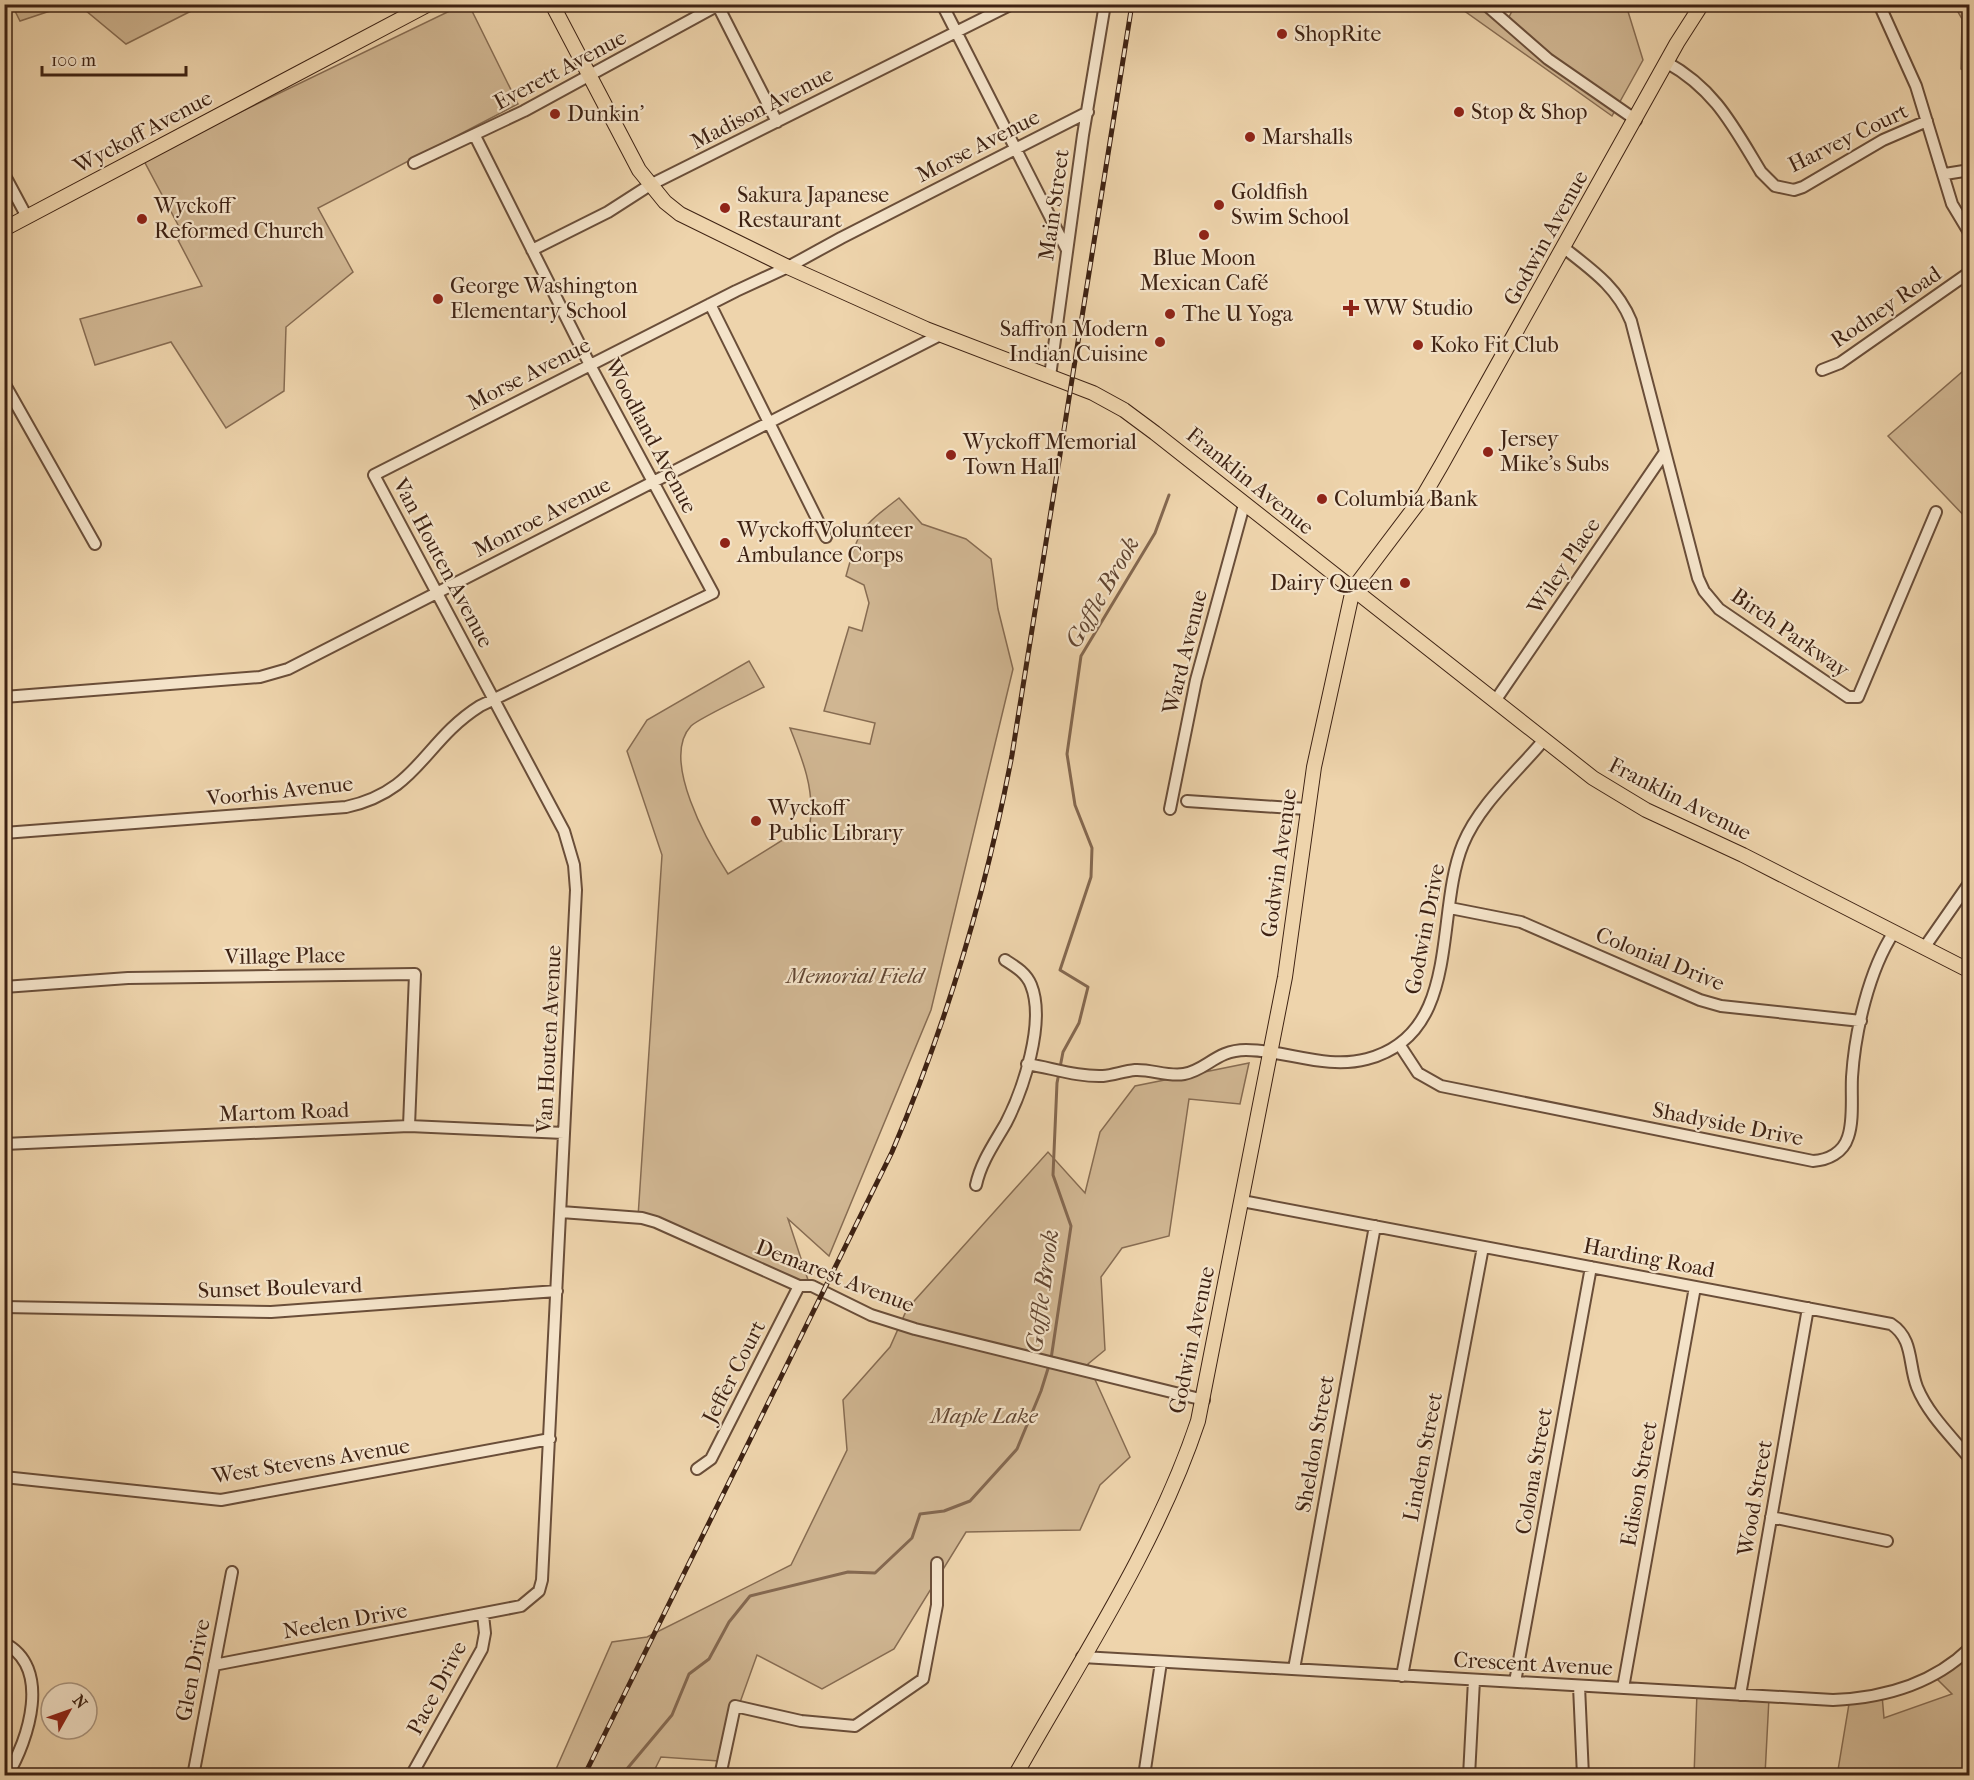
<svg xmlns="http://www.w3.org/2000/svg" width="1974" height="1780" font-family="'IM FELL French Canon',serif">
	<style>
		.green { fill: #d0b692; stroke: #876c52; stroke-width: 1.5 }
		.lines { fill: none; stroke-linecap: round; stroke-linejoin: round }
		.stream { stroke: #846850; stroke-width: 3 }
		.minor-casing { stroke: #6a4e39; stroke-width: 14 }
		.major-casing { stroke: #3e2213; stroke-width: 16 }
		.minor { stroke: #f4e3c9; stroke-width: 10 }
		.major { stroke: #eed4ac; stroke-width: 14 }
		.rail-casing { stroke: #3e2213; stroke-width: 5 }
		.rail { stroke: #f4e3c9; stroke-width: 3; stroke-dasharray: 9; stroke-linecap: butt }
		.poi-dot { fill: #8f2418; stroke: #f4e3c9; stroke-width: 2 }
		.labels { text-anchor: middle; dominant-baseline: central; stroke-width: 4.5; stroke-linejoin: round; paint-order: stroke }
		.poi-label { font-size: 22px; fill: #3e2213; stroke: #f4e3c9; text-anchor: start }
		.street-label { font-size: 22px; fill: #3e2213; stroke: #f4e3c9 }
		.park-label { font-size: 22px; font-style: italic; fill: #624733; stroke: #f4e3c9 }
		.water-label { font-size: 24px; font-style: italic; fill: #614531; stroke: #f4e3c9 }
	</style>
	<rect width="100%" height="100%" fill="#eed4ac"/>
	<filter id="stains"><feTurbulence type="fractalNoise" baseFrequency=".00333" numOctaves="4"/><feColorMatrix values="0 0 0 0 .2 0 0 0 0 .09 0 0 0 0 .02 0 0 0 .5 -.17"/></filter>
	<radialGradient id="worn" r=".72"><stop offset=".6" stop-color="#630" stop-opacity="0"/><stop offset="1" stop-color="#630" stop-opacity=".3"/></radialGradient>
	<path class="green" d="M12,5H68L20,21Z
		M79,5H203L126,44Z
		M462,5H469L518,104L318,208L353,272L286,327L284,391L226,428L171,342L95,365L80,319L202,286L178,240L185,238L143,159Z
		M1456,5H1476L1507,21L1515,5H1626L1643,60L1612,116Z
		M1954,5H1969V73L1961,69L1962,19Z
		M1969,366V521L1888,436Z
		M899,498L922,524L966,539L991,559L998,609L1013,669L931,1010L829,1256L788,1219L811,1289L638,1217L662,855L627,751L647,720L749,661L764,687C751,694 699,718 691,726C660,759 708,843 728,874L810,823C815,790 802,758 790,728L870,744L875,723L824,711L849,627L862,631L869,603L864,585L846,576C859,529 860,528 899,498Z
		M1249,1063L1240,1104L1189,1099L1169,1236L1122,1248L1101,1277L1105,1350L1088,1364L1130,1457L1100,1485L1080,1530L966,1532L894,1649L822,1689L757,1655L719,1761L661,1757L652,1775L553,1776L612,1642L647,1637L791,1565L847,1450L843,1400L890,1347L907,1309L1048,1152L1085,1193L1100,1132L1135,1086Z
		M1969,1645V1775L1837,1776L1850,1698L1882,1695L1884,1718L1952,1694L1934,1676Z
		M1697,1692L1769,1698L1765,1775L1694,1776Z"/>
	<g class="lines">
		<path class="stream" d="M621,1776L672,1715L689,1674L709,1659L729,1622L750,1596L848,1572L875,1573L912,1538L920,1514L944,1511L970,1501L1017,1449L1041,1391L1051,1359L1071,1226L1053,1175L1057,1083L1063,1052L1079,1023L1088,987L1060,970L1091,877L1092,848L1075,805L1067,754L1081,656L1155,533L1169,495"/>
		<defs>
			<path id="minor" d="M717,4L777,122
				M942,4L1067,250
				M1485,4L1548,59L1636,120
				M1879,4L1916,86L1952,204L1970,234
				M1666,62C1715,89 1733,126 1761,172L1775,186L1794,190L1803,187L1883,140L1927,121
				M414,163L524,111L720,4
				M4,174L27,217
				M1945,174L1970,170
				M1564,248C1592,270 1617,287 1631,321L1698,578L1704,591L1719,609L1848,697H1858L1936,512
				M532,250L608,212L650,185L1012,4
				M710,304L826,537
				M1822,370L1840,363L1970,272
				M1050,376L1083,135L1105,4
				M4,383L95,544
				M4,697L260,677L288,669L940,335
				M1495,701L1665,452
				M1187,801L1307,809
				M1170,809L1196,680L1244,505
				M4,833L346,807C419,791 423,742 480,706L713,593L590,365L475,136
				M1450,908L1521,922L1700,1000L1721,1006L1861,1021
				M1924,948L1970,882
				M4,987L128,978L415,974L409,1126
				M1399,1044L1418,1073L1441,1086L1813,1161C1828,1160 1843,1153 1848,1137C1854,1120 1851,1096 1852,1077C1855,1031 1869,970 1894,932
				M1027,1064C1052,1068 1078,1077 1103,1076C1114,1075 1124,1071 1135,1070C1151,1069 1168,1077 1184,1074C1207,1070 1216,1050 1246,1050C1286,1050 1326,1070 1367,1059C1463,1034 1434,914 1463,844C1479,805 1516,773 1543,741
				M4,1144L409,1126L564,1133
				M976,1185C981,1162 994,1144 1006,1123C1023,1090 1046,1022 1031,985C1026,973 1016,967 1005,960
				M1242,1201L1891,1324C1914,1339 1908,1364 1917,1387C1928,1414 1951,1436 1970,1459
				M561,1212L642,1218L656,1222L799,1286H812L871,1315L915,1329L1204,1400
				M4,1307L271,1312L557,1291
				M697,1469L711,1459L799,1286
				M4,1477L221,1500L550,1439
				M1771,1517L1887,1541
				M4,1643C52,1667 29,1739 7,1776
				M1082,1657L1833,1700C1883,1698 1933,1684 1970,1648
				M214,1665L521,1606L539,1591L542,1580L576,890L574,865L564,831L374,475L736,291L788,267L841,238L1088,112
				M1294,1669L1375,1226
				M1402,1676L1483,1247
				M1515,1682L1591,1267
				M1579,1686L1583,1776
				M1623,1688L1695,1287
				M1740,1695L1808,1308
				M193,1776L232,1572
				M411,1776L482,1649L485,1633L483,1615
				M720,1776L735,1706L801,1721L855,1726L923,1679L937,1605V1563
				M1144,1776L1161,1662
				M1469,1776L1474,1680"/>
			<path id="major" d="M552,4L639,170L665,202L680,214L788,267L926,329L1093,393L1124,410L1155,433L1593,778L1646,810L1743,855L1970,971
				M4,229L429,4
				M1015,1776C1079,1662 1157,1545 1198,1421L1285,977L1314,767L1353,589L1424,495L1442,464L1677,43L1702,4"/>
		</defs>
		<use href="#minor" class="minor-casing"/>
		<use href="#major" class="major-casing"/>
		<use href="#minor" class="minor"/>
		<use href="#major" class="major"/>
		<defs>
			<path id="rail" d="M584,1776L892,1152C947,1023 986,892 1012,755L1132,4"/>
		</defs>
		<use href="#rail" class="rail-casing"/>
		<use href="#rail" class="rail"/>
	</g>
	<g class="poi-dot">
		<circle cx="1282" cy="34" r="6"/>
		<circle cx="1459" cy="112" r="6"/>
		<circle cx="555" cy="114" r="6"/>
		<circle cx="1250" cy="137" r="6"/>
		<circle cx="1219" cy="205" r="6"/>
		<circle cx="725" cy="208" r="6"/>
		<circle cx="142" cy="219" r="6"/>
		<circle cx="1204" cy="235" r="6"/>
		<circle cx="438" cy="299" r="6"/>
		<path d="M1348 299h6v6h6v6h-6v6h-6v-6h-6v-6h6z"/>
		<circle cx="1170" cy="314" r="6"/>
		<circle cx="1160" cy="342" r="6"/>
		<circle cx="1418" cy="345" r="6"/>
		<circle cx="1488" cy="452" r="6"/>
		<circle cx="951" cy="455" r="6"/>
		<circle cx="1322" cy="499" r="6"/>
		<circle cx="725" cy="543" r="6"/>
		<circle cx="1405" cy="583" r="6"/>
		<circle cx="756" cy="821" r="6"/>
	</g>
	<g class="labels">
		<g class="poi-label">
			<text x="1294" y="34">ShopRite</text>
			<text x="1471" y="112">Stop &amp; Shop</text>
			<text x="567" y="114">Dunkin'</text>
			<text x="1262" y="137">Marshalls</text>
			<text x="1231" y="192">Goldfish<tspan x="1231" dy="25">Swim School</tspan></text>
			<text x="737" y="195">Sakura Japanese<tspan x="737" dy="25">Restaurant</tspan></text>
			<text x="154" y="206">Wyckoff<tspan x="154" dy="25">Reformed Church</tspan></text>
			<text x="1204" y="258" text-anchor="middle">Blue Moon<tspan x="1204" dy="25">Mexican Café</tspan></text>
			<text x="450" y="286">George Washington<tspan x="450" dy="25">Elementary School</tspan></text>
			<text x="1364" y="308">WW Studio</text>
			<text x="1182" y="314">The U Yoga</text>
			<text x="1148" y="329" text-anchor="end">Saffron Modern<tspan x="1148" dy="25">Indian Cuisine</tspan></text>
			<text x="1430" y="345">Koko Fit Club</text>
			<text x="1500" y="439">Jersey<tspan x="1500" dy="25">Mike's Subs</tspan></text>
			<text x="963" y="442">Wyckoff Memorial<tspan x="963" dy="25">Town Hall</tspan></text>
			<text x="1334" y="499">Columbia Bank</text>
			<text x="737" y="530">Wyckoff Volunteer<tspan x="737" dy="25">Ambulance Corps</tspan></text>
			<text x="1393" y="583" text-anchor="end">Dairy Queen</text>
			<text x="768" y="808">Wyckoff<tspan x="768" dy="25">Public Library</tspan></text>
		</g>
		<g class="street-label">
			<text transform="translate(560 70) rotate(-28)">Everett Avenue</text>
			<text transform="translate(762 108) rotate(-27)">Madison Avenue</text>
			<text transform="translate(143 132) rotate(-28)">Wyckoff Avenue</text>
			<text transform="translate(1848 138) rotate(-26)">Harvey Court</text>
			<text transform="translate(978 146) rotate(-27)">Morse Avenue</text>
			<text transform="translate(1054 205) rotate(-82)">Main Street</text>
			<text transform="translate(1546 238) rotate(-61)">Godwin Avenue</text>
			<text transform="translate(1886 307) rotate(-34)">Rodney Road</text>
			<text transform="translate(529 374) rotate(-27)">Morse Avenue</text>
			<text transform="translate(651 436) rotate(62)">Woodland Avenue</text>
			<text transform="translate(1250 481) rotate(39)">Franklin Avenue</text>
			<text transform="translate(542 517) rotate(-27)">Monroe Avenue</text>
			<text transform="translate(443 563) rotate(62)">Van Houten Avenue</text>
			<text transform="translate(1564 566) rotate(-56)">Wiley Place</text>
			<text transform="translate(1790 633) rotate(35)">Birch Parkway</text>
			<text transform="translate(1185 652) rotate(-76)">Ward Avenue</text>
			<text transform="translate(280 791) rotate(-6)">Voorhis Avenue</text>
			<text transform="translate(1680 799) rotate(27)">Franklin Avenue</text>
			<text transform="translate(1279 863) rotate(-82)">Godwin Avenue</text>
			<text transform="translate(1425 929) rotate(-79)">Godwin Drive</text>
			<text transform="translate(285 956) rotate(-1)">Village Place</text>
			<text transform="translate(1660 959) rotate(22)">Colonial Drive</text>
			<text transform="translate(549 1039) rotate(-87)">Van Houten Avenue</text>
			<text transform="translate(284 1112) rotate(-2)">Martom Road</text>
			<text transform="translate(1728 1124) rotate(11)">Shadyside Drive</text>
			<text transform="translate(1649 1258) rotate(11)">Harding Road</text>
			<text transform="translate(835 1276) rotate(21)">Demarest Avenue</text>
			<text transform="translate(280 1288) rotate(-2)">Sunset Boulevard</text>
			<text transform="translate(1192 1340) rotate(-78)">Godwin Avenue</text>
			<text transform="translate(734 1372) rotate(-63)">Jeffer Court</text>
			<text transform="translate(1315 1444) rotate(-80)">Sheldon Street</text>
			<text transform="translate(1423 1457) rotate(-79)">Linden Street</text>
			<text transform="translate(311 1461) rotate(-9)">West Stevens Avenue</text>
			<text transform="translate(1534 1471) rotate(-80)">Colona Street</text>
			<text transform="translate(1639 1484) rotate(-80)">Edison Street</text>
			<text transform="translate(1755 1498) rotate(-80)">Wood Street</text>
			<text transform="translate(345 1621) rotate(-10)">Neelen Drive</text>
			<text transform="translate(1533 1664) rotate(3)">Crescent Avenue</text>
			<text transform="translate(193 1670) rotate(-79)">Glen Drive</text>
			<text transform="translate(437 1688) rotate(-62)">Pace Drive</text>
		</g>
		<g class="park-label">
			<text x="855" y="976">Memorial Field</text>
			<text x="984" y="1416">Maple Lake</text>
		</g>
		<g class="water-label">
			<text transform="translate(1102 592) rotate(-60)">Goffle Brook</text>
			<text transform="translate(1042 1291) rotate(-82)">Goffle Brook</text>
		</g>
	</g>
	<rect width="1974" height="1780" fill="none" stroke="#eed4ac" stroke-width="24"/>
	<rect x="6" y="6" width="1962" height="1768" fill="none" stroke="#3e2213" stroke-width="3"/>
	<rect x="12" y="12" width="1950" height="1756" fill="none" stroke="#3e2213" stroke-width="1.5"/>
	<g transform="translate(69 1711) rotate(50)"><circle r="28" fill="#f4e3c9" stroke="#ab9680" stroke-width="1.5"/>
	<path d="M0-4.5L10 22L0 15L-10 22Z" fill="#8f2418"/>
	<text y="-9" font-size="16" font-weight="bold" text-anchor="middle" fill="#3e2213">N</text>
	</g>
	<path d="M42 66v9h144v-9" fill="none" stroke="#3e2213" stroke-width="3"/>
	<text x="51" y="66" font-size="18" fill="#3e2213" stroke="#f4e3c9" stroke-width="4.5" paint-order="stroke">100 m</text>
	<rect width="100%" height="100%" filter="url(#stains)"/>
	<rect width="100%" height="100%" fill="url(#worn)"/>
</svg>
